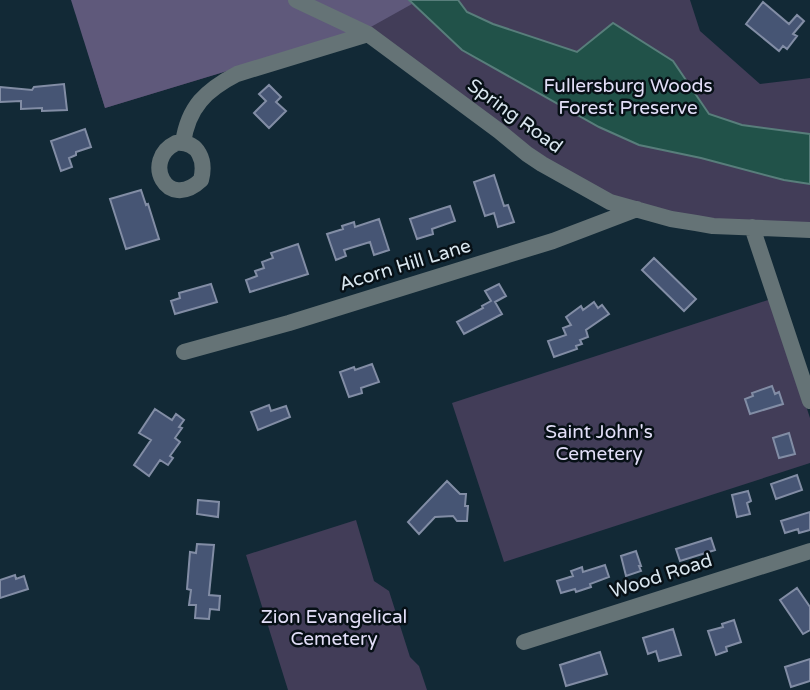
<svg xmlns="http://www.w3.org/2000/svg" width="810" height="690" font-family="'Varela Round',sans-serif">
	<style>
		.green { fill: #423d58 }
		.forest { fill: #5f597b }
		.water { fill: #215249; stroke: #587e7b; stroke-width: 2 }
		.building { fill: #465574; stroke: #828da5; stroke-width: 2 }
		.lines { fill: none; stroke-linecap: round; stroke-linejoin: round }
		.minor { stroke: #657376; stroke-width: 16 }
		.labels { text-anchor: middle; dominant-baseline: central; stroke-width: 5; stroke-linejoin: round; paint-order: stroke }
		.park-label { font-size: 19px; fill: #e2def7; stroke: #071016 }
		.street-label { font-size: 19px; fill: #d9e6ef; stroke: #071016 }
	</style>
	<rect width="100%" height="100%" fill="#122936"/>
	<path class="green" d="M72,0H690L700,31L760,84L810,78V226L712,222L610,199L549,164L369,28L105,108Z
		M771,299L810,418V463L504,562L452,403Z
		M356,520L374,581L389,591L410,657L419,666L427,690H288L246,555Z"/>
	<path class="forest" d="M71,0H408L412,4L369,28L105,108Z"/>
	<path class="water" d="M409,0H458L467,12L493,24L577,52L613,23L673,61L709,114L742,125L810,134V184L784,180L701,158L639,145L599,127L462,50Z"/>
	<path class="building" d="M763,2L789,24L797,15L804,21L793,34L797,36L787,49L783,46L779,51L746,24Z
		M64,84L67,110L42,111V108L21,109V101L0,102V87L32,90L34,87Z
		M269,85L281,97L276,102L286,111L269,128L254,113L266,101L259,94Z
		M85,129L91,147L76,152V155L69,158L72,167L61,171L51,141Z
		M494,175L504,206L508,205L514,222L498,227L494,213L485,216L474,182Z
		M141,190L146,205L148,204L159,239L126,249L110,199Z
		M450,206L455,221L432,229L433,234L417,239L410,219Z
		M379,219L389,250L374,255L370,242L344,250L346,256L336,260L327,234L343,229L342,226L354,222L355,227Z
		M298,244L308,274L250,292L246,280L257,276L255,271L264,268L262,262L273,258L271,253Z
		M654,258L696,299L684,311L642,270Z
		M211,284L217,302L175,314L171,301L180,298L179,293Z
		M499,284L506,296L495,302L502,314L464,334L457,322L483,308L482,306L491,301L485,291Z
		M594,302L598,308L602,305L609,314L586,330L588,337L580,340L582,344L576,346L577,349L554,357L548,341L566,335L563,328L571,325L566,317L581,306L583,310Z
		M372,364L379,382L361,388L362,393L349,397L340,372L354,367L355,370Z
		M772,386L775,394L779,392L783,404L750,414L745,399L753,396L752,393Z
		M269,405L271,411L286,406L290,417L258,430L251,412Z
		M155,409L172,420L176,414L184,420L179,427L182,428L175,438L180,442L170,456L173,458L168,465L160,460L149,476L134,465L151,440L139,433Z
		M789,433L795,454L779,458L773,438Z
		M797,475L802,490L776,499L771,484Z
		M447,481L460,494H466L465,506H468L467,521H457L453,516L435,517L419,534L408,522Z
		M748,491L751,501L747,503L750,514L737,517L732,495Z
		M198,500L219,502L218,517L197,514Z
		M810,512V530L799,533L798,529L785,533L781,521Z
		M711,538L715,550L680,561L676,549Z
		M197,544L214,545L209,595L220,596L219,610L210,609L209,619L195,618L196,605H189L191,590L187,589L190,552L196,553Z
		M636,551L641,566H639L641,571L626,576L621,556Z
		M605,565L609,577L590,584L591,587L576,592L575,589L561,593L557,581L573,576L571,571L582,567L583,572Z
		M15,575L16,579L24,576L28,589L0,598V580Z
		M797,588L810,607V630L803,634L780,600Z
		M734,620L741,642L726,647L727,651L716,655L708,631L723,627L722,624Z
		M673,629L681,655L659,661L656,651L648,654L643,638Z
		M600,652L607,674L566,686L560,665Z
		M810,659V681L791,687L785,667Z"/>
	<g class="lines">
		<path class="minor" d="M296,0L368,34L499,131L527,154L542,164L610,202L671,219L696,223L713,226L810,230
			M176,143C199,141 206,161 201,180C167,212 141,160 176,143Z
			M183,143C188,107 206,90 237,74L368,34
			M752,227L810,401
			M184,352L289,323L553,241L637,209
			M524,642L810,551"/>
	</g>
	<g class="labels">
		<g class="park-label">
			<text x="628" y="86">Fullersburg Woods<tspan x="628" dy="22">Forest Preserve</tspan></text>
			<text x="599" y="432">Saint John's<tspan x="599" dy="22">Cemetery</tspan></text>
			<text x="334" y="617">Zion Evangelical<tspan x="334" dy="22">Cemetery</tspan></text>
		</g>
		<g class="street-label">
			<text transform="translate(515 116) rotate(36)">Spring Road</text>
			<text transform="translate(405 265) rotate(-17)">Acorn Hill Lane</text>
			<text transform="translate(661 576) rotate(-18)">Wood Road</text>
		</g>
	</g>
</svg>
